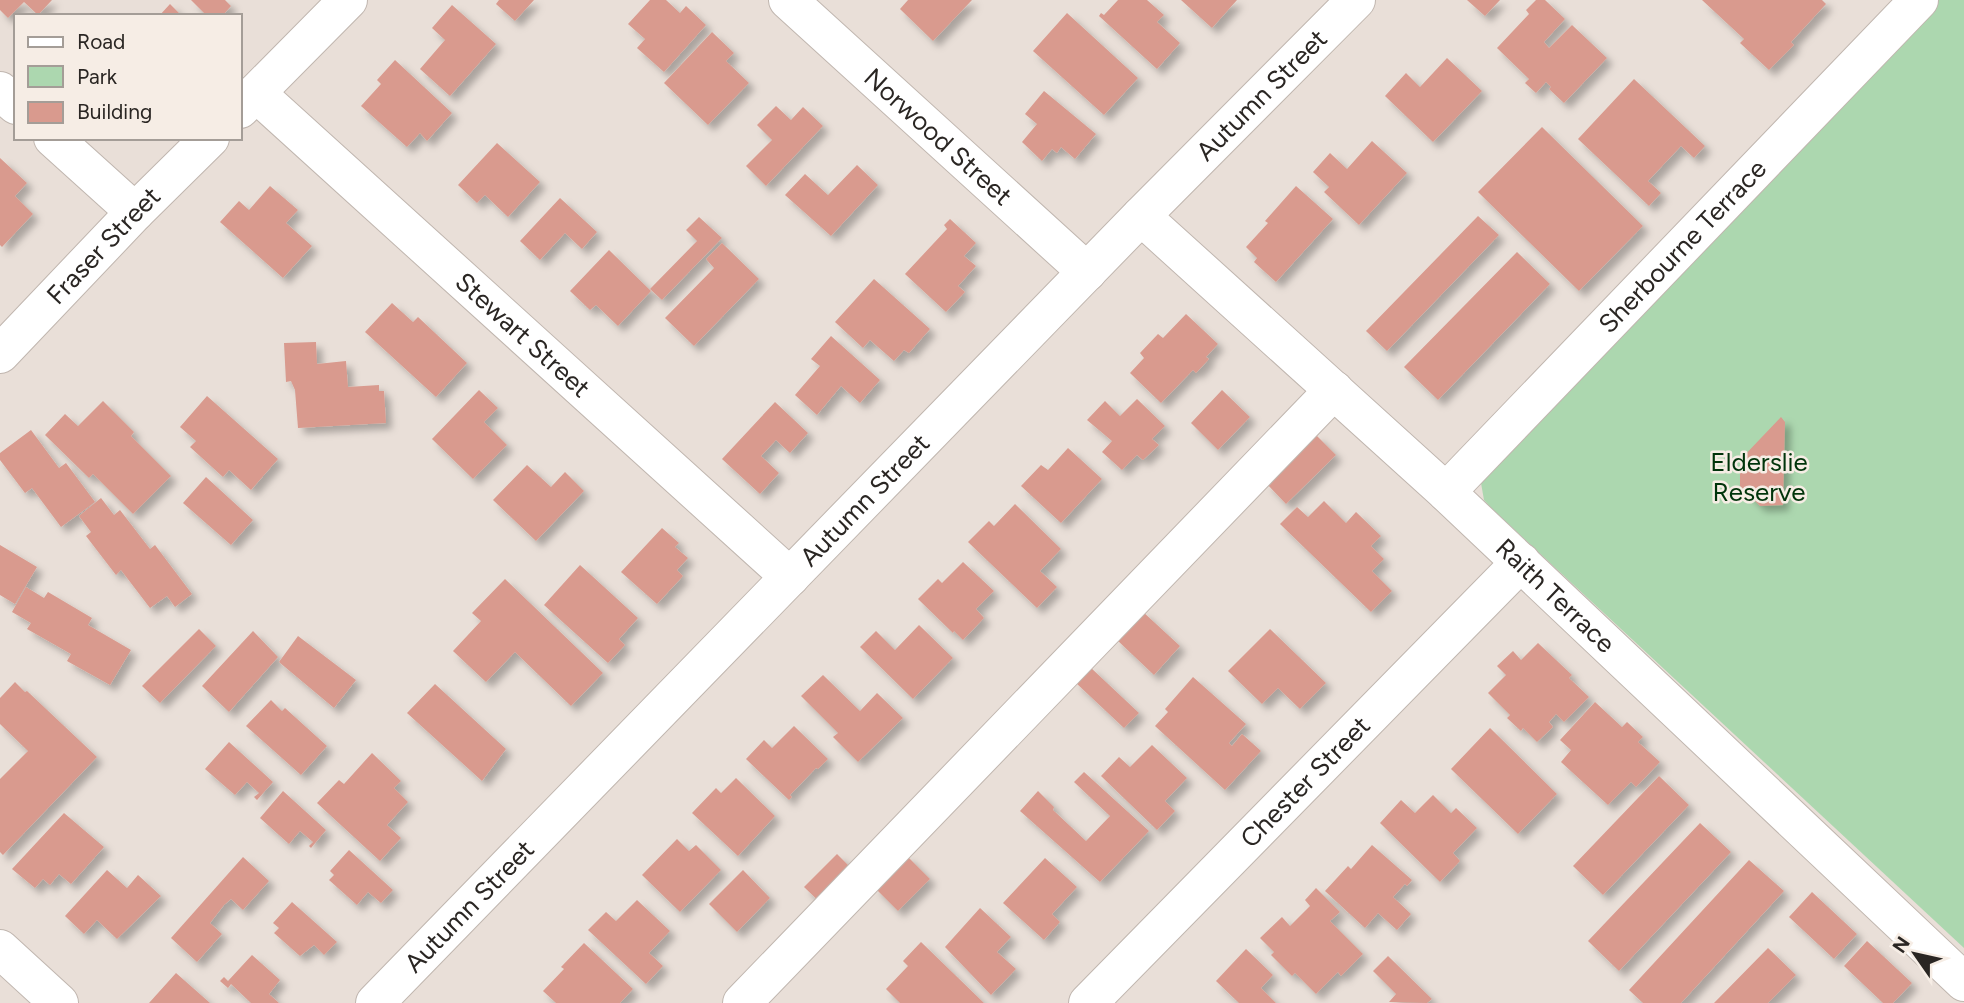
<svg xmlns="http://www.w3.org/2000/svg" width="1964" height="1003" font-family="Figtree,sans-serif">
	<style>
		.green { fill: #acd7af }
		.building { fill: #d99a8e; filter: url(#shadow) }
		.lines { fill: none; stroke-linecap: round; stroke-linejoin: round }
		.minor-casing { stroke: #c0b6af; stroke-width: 40 }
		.minor { stroke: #fff; stroke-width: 38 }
		.labels { text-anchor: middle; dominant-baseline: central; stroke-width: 5; stroke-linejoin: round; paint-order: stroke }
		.street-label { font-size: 26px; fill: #2a2623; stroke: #f6ede5 }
		.park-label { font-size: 26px; fill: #00340b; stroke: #f6ede5 }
	</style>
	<defs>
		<filter id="shadow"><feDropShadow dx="6" dy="6" stdDeviation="3.5" flood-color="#0004"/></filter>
	</defs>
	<rect width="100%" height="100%" fill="#e9dfd8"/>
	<path class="green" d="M1937,0H1964V948L1492,509L1484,500L1481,483Z"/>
	<path class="building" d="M0,0H52L38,15L24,2L8,18L0,10Z
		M191,0H225L231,6L222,16H207Z
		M499,0H534L515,21L496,4Z
		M650,0H666L680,13L686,6L706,25L664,72L637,48L645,39L628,24Z
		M908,0H972L933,41L900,9Z
		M1118,0H1147L1164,15L1157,22L1180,43L1157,69L1099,16L1101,13L1104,15Z
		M1181,0H1237L1212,28Z
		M1467,0H1500L1485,16Z
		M1536,0H1545L1565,19L1544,42L1549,48L1572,25L1607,58L1564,103L1549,89L1551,87L1546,82L1536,93L1525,83L1529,79L1497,48L1529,14L1526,10Z
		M1702,0H1822L1826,4L1791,42L1794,45L1769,70L1740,43L1744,39Z
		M170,4L182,16H159Z
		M452,5L496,44L450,96L420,69L445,40L432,28Z
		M1067,13L1138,78L1104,115L1033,51Z
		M712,32L734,53L726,61L749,83L708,125L664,83Z
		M1447,58L1482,91L1433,142L1385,96L1406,73L1420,87Z
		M395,60L452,113L427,141L420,133L407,147L361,106L381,84L377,80Z
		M1634,79L1705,146L1694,158L1681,146L1648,181L1661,193L1649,206L1578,139Z
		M1044,91L1096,134L1075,159L1061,147L1057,153L1052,149L1042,161L1022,142L1037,124L1025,114Z
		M776,106L791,120L803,107L823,126L766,186L746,166L772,140L757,125Z
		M1542,127L1643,226L1579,291L1478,192Z
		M1372,141L1407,173L1359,225L1324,192L1329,187L1313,172L1330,153L1347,169Z
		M497,143L540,182L508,217L485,195L477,203L458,185Z
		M0,158L27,183L15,196L33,214L2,247L0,245Z
		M857,165L878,185L831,236L785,195L805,174L828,195Z
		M270,186L298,210L286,223L312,246L283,278L220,222L239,201L249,210Z
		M1296,186L1333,219L1276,282L1254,262L1257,258L1246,247L1268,223L1265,221Z
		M560,198L597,232L582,249L565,233L540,260L520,241Z
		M1478,216L1499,235L1387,351L1366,331Z
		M699,217L722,238L662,300L650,289L697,241L686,230Z
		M950,219L976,243L964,256L976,266L958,286L965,292L946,312L905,274L947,229L944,225Z
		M722,243L759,279L694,346L665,318L714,268L706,259Z
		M609,250L651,291L618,326L596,305L590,310L570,291Z
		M1517,252L1550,284L1438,400L1404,367Z
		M874,279L930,329L909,353L904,350L894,361L870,340L863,348L835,322Z
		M392,303L413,322L418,317L467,363L436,397L365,332Z
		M1186,314L1218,344L1206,357L1209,359L1196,373L1193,370L1161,403L1130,373L1144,358L1140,353L1158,334L1163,338Z
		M831,336L880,380L860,403L841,386L817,415L795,395L820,366L811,359Z
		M316,342L317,364L346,361L348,387L379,385V391H384L386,423L298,428L295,390L291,381L286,382L284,343Z
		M479,390L498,408L484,422L507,445L473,479L432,439Z
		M1222,390L1250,417L1218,450L1191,423Z
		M207,396L278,459L251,490L229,470L223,477L190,447L196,441L180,427Z
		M1137,399L1165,426L1152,439L1159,445L1143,460L1137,455L1122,470L1102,452L1112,441L1087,420L1105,401L1120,416Z
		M103,401L134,432L131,436L171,476L133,514L93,474L89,478L45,435L65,414L78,426Z
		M775,402L808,433L790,453L776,440L761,456L779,473L760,494L722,459Z
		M1781,417L1785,422L1783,505L1760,506L1740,486V460Z
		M31,430L59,468L66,463L95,502L61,527L32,488L25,493L0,460V453Z
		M1316,435L1336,455L1286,504L1266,483Z
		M1068,448L1102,479L1061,523L1021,486L1041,465L1048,470Z
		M527,465L551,487L565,472L584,491L536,541L493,500Z
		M206,477L253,520L231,545L183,503Z
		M101,498L114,515L120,510L150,549L155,545L192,594L175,607L167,596L150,608L121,570L116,575L86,536L91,532L79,516Z
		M1324,501L1346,523L1356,512L1381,536L1371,546L1384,559L1372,571L1392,591L1371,612L1280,524L1297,507L1308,517Z
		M1015,504L1061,549L1040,571L1057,587L1037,608L968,542L989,521L994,526Z
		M662,528L679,543L675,547L688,558L677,570L683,576L657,604L621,572Z
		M0,545L37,567L15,604L0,595Z
		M963,562L994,591L976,609L984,618L963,640L954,631L953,633L918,599L938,579L942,583Z
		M580,565L638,618L619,639L625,645L608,663L544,605Z
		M505,579L603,673L571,706L515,652L486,682L453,651L481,621L472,613Z
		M26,587L44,598L48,592L92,618L88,625L131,650L110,685L67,661L71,654L27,629L31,623L12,612Z
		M1142,611L1180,646L1154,675L1116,639Z
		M919,625L953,658L913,699L860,647L876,631L895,650Z
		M199,629L216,646L160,703L142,686Z
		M1270,629L1326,683L1300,709L1278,688L1262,704L1228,671Z
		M253,631L278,657L229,712L202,686Z
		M298,636L356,680L334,708L279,662Z
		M1538,643L1572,675L1569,678L1589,697L1564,722L1556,714L1549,722L1553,727L1537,742L1523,728L1521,731L1507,718L1510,715L1488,693L1506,675L1497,666L1513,651L1521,660Z
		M1090,667L1139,713L1124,728L1075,682Z
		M823,675L860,711L877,693L903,718L858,762L833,737L838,733L801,696Z
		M1193,677L1246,724L1229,743L1232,746L1242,734L1261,751L1225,790L1155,726L1168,712L1165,709Z
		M15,682L25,692L27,691L97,757L3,855L0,852V779L28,751L0,724V698Z
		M435,684L506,749L482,781L407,713Z
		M271,700L282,711L285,708L327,746L301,775L246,726Z
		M1595,702L1622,727L1627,722L1643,737L1638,742L1660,762L1636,787L1631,782L1608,805L1561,762L1571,750L1560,740Z
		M794,726L828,759L818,769L816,768L790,795L792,797L789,800L746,759L764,740L772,748Z
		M1490,728L1557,794L1518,834L1451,769Z
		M229,742L273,782L257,800L254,797L259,793L247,782L235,795L205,769Z
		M1152,745L1187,778L1165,801L1175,811L1157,830L1101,776L1119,757L1130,767Z
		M372,753L401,781L394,788L408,802L387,825L401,838L380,861L317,803L339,780L344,784Z
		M1084,772L1149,831L1100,882L1020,811L1038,791L1054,807L1053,810L1086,841L1110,816L1074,782Z
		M1659,776L1689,805L1603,895L1573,866Z
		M736,778L775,816L738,856L692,813L716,788L721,793Z
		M283,791L326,830L311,848L309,846L313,842L300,831L289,844L260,818Z
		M1433,795L1451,813L1456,808L1477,828L1453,853L1460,861L1440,882L1380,823L1401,800L1415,813Z
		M64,813L104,847L71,884L59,874L50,885L43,879L35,888L12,869Z
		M1700,823L1731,852L1619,971L1588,941Z
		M677,839L689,851L696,845L721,870L680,912L642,875Z
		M1372,845L1412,880L1407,886L1405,884L1393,897L1411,914L1397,930L1378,913L1365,928L1325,891L1348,866L1351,869Z
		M349,850L393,890L381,903L368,892L357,905L329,880L334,875L330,871Z
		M837,854L859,876L827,909L804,887Z
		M906,855L930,879L898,911L874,887Z
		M243,857L269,881L243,910L231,899L224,905L210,923L222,934L197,962L171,938Z
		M1045,858L1077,887L1052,914L1060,922L1044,940L1003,903Z
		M1749,860L1784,891L1681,1003H1643L1629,990Z
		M107,870L127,888L138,875L161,896L117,939L97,920L84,934L65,916Z
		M743,870L770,898L737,932L709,904Z
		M1316,888L1340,912L1330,921L1363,954L1341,976L1338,972L1316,994L1295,973L1292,976L1271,955L1274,952L1260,938L1282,917L1290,926L1310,906L1305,900Z
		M1812,892L1857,934L1834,959L1789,917Z
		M637,900L670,931L649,953L663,966L646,984L588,930L606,912L616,921Z
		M292,902L337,942L324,955L314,945L300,956L274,933L279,928L273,923Z
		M980,908L1011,937L997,952L1016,969L991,995L945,947Z
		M1867,941L1912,983L1893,1003H1883L1844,966Z
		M921,942L984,1003H900L886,989L908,966L903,961Z
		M584,943L633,989L620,1003H556L543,991L564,969L561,967Z
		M1768,948L1796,975L1768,1003H1714Z
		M1246,949L1273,975L1261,988L1276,1003H1239L1216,981Z
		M252,955L280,980L269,994L279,1003H251L231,984L228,988L220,981L224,977L228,981Z
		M1388,956L1432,999L1427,1003L1389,1002L1396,994L1373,971Z
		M176,973L210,1003H149Z"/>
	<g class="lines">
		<defs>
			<g id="minor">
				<path id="s1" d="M788,0L1087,272"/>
				<path d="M0,91L16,105"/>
				<path id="s2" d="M256,93L790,577"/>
				<path d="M240,109L348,0"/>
				<path d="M53,138L135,212"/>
				<path id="s3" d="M1141,216L1446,492L1964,982"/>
				<path id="s4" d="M0,354L135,212L210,138"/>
				<path id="s5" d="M1446,492L1919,0"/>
				<path d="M0,949L59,1003"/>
				<path id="s6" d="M375,1003L1141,216L1356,0"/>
				<path d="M742,1003L1334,390"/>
				<path id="s7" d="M1088,1003L1521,562"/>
			</g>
		</defs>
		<use href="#minor" class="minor-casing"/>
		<use href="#minor" class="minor"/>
	</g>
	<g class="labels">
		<g class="street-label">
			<text stroke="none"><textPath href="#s6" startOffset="1269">Autumn Street</textPath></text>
			<text stroke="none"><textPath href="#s1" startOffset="203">Norwood Street</textPath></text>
			<text stroke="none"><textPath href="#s4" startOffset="150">Fraser Street</textPath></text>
			<text stroke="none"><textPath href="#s5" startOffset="341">Sherbourne Terrace</textPath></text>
			<text stroke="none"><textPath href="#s2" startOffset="360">Stewart Street</textPath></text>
			<text stroke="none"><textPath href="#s6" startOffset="702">Autumn Street</textPath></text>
			<text stroke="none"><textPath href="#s3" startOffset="562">Raith Terrace</textPath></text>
			<text stroke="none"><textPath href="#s7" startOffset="310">Chester Street</textPath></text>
			<text stroke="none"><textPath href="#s6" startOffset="135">Autumn Street</textPath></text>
		</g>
		<g class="park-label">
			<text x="1759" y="462">Elderslie<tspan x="1759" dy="30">Reserve</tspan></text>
		</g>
	</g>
	<rect x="14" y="14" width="228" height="126" fill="#f6ede5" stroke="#a49d97" stroke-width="2"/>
	<rect x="28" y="37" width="35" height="10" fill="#ffffff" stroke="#a49d97" stroke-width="2"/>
	<text x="77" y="49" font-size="21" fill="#2a2623">Road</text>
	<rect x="28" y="66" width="35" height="21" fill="#acd7af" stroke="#a49d97" stroke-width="2"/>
	<text x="77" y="84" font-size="21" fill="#2a2623">Park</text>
	<rect x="28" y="102" width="35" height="21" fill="#d99a8e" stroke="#a49d97" stroke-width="2"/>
	<text x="77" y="119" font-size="21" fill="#2a2623">Building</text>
	<g transform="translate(1915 954) rotate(304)" stroke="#f6ede5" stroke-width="5" paint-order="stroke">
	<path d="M0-5L12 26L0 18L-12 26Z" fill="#2a2623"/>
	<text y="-10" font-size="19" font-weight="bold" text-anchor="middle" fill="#2a2623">N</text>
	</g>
</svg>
